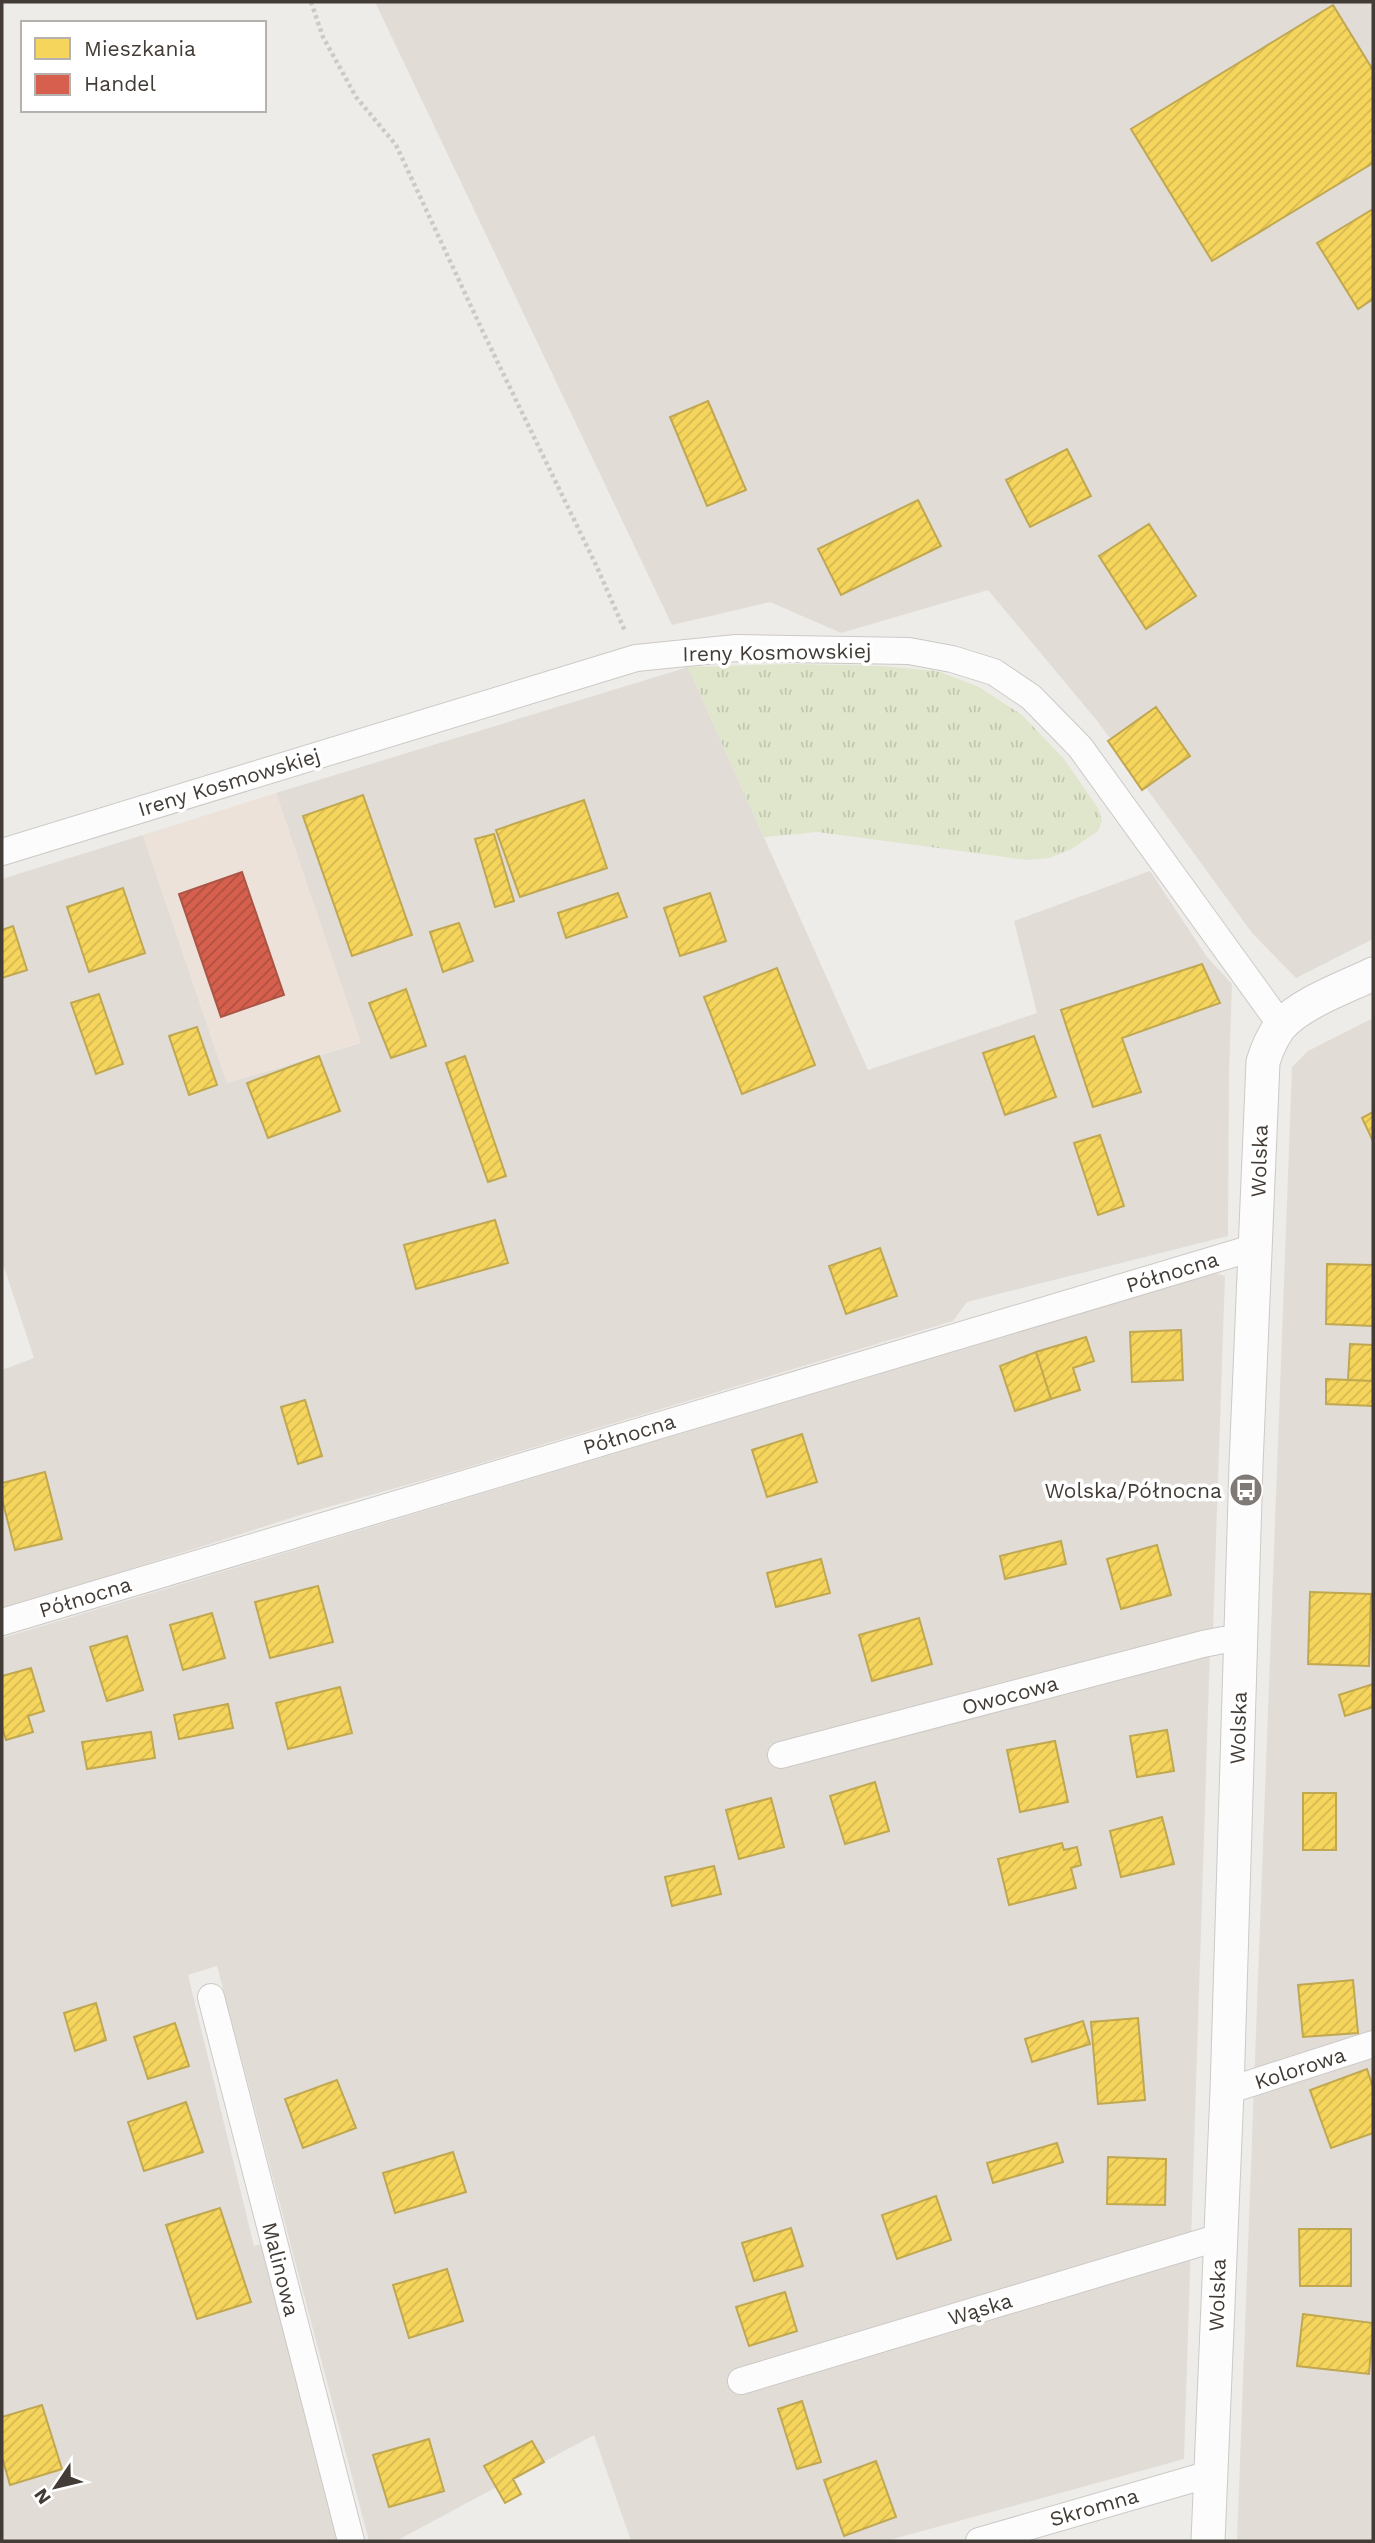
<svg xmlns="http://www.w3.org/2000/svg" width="1375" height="2543" font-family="'Work Sans',sans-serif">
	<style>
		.residential { fill: #e1ddd6 }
		.commercial { fill: #ede2d9 }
		.grass { fill: url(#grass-tufts) }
		.homes { fill: url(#homes-hatch); stroke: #c0a751; stroke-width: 2 }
		.shops { fill: url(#shops-hatch); stroke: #aa5546; stroke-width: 2 }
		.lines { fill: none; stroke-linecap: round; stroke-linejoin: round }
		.minor-casing { stroke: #ccc9c6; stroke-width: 28 }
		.tertiary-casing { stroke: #ccc9c6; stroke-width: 35 }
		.path { stroke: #cccac6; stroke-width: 4.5; stroke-dasharray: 3.5 3.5; stroke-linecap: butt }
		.minor { stroke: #fcfcfc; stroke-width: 26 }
		.tertiary { stroke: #fcfcfc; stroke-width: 33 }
		.labels { text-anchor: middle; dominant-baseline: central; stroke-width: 7; stroke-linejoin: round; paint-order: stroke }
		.street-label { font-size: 21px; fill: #433c36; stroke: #fff }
		.poi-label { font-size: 21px; fill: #433c36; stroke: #fff; text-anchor: end }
	</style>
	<defs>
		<pattern id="grass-tufts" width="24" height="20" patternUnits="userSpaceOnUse" patternTransform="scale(1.75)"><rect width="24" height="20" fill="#dfe6cb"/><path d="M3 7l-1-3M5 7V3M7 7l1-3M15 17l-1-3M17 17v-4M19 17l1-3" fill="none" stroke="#c1c6af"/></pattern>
		<pattern id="homes-hatch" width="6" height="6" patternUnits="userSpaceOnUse" patternTransform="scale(1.75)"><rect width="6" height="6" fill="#f6d55c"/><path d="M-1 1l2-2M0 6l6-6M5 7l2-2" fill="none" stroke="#d4b851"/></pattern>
		<pattern id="shops-hatch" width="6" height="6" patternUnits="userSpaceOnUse" patternTransform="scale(1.75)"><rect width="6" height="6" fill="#d6604d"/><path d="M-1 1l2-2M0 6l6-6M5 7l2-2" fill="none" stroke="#af5041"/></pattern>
	</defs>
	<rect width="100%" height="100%" fill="#eeece9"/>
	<path class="residential" d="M375,2H1373V939L1296,978L1252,933L1098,722L988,590L841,633L770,602L672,625Z
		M688,667L868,1070L1037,1013L1014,921L1150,871L1207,957L1232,984L1229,1074L1228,1236L967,1302L953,1321L442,1475L307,1513L2,1610V1370L34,1358L2,1261V879L143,835L227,1083L360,1043L276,793Z
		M1373,1018V2541H1237L1292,1067L1308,1051Z
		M1214,1273L1225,1276L1213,1629L770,1745L775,1766L1210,1650L1184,2459L886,2541H631L594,2435L396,2541H369L217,1966L188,1975L254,2246L265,2243L341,2541H2V1638Z"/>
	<path class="commercial" d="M276,793L361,1042L227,1083L143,835Z"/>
	<path class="grass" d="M792,664L882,666L937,671L979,687L1022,715L1064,759L1098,808L1102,821L1098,831L1072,849L1049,858L1028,860L818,832L764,837L688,667Z"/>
	<path class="homes" d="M1333,5L1373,70V163L1212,261L1131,129Z
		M1373,209V299L1358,309L1317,243Z
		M708,401L746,490L707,506L670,417Z
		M1067,449L1091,496L1030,527L1006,480Z
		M918,500L941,546L841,595L818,549Z
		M1149,524L1196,596L1146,629L1099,556Z
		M1156,707L1190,756L1142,790L1108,741Z
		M363,795L412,935L352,956L303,816Z
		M584,800L607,868L520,897L496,830Z
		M494,834L514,901L495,907L475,839Z
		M123,888L145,953L89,972L67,907Z
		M618,893L627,917L566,938L558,913Z
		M710,893L726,941L680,956L664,908Z
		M459,923L473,961L443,972L430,932Z
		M13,926L27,970L2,978V930Z
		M1202,964L1220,1003L1122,1038L1141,1092L1093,1107L1061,1010Z
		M777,968L815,1065L742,1094L704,997Z
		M406,989L426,1046L391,1058L369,1003Z
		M99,994L123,1064L96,1074L71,1003Z
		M197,1027L217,1085L189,1095L169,1036Z
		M1034,1036L1056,1097L1005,1115L983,1053Z
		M319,1056L340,1111L268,1138L247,1083Z
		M465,1056L506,1176L488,1182L446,1063Z
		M1373,1112V1141L1362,1118Z
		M1100,1135L1124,1206L1098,1215L1074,1143Z
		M495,1220L508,1263L416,1289L404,1245Z
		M880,1248L897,1296L846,1314L829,1266Z
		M1327,1264L1373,1265V1326L1326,1324Z
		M1181,1330L1183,1380L1132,1382L1130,1332Z
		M1086,1337L1094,1361L1073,1368L1080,1390L1051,1399L1036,1352Z
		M1350,1344L1373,1345V1381L1348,1380Z
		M1036,1352L1051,1399L1015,1411L1000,1366Z
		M1326,1379L1373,1381V1406L1326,1404Z
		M305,1400L322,1456L298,1464L281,1407Z
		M802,1434L817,1482L767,1497L752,1450Z
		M45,1472L62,1539L15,1550L2,1499V1483Z
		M1061,1541L1066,1564L1005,1579L1000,1556Z
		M1157,1545L1171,1595L1121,1609L1107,1559Z
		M821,1559L830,1593L776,1607L767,1573Z
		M318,1586L333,1642L270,1658L255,1602Z
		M1310,1592L1371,1594L1369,1666L1308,1664Z
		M212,1613L225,1658L183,1670L170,1625Z
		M919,1618L932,1664L872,1681L859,1635Z
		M127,1636L143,1690L107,1701L90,1647Z
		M31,1668L44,1711L28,1716L33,1732L6,1740L2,1727V1676Z
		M1373,1684V1707L1345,1716L1339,1695Z
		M340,1687L352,1733L288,1749L276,1703Z
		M228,1704L233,1728L179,1739L174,1715Z
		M1167,1730L1174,1771L1137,1777L1130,1736Z
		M151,1732L155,1758L87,1769L82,1742Z
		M1055,1741L1068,1802L1020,1812L1007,1750Z
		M875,1782L889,1831L845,1844L830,1796Z
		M1303,1793H1336V1850H1303Z
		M771,1798L784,1847L739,1859L726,1810Z
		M1162,1817L1174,1864L1121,1877L1110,1831Z
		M1062,1843L1064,1850L1077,1847L1081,1865L1071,1868L1076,1888L1009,1905L998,1859Z
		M714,1866L721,1894L672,1906L665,1877Z
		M1353,1980L1358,2033L1303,2037L1298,1985Z
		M96,2003L106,2040L75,2051L64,2013Z
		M1138,2018L1145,2100L1098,2104L1091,2022Z
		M1083,2021L1090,2044L1032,2062L1025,2039Z
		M175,2023L189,2066L148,2079L134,2037Z
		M1367,2069L1373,2087V2133L1331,2148L1310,2090Z
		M337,2080L356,2128L303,2148L285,2099Z
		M186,2102L203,2152L144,2171L128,2122Z
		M1057,2143L1063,2162L993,2183L987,2163Z
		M453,2152L466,2192L395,2213L383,2173Z
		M1108,2157L1166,2159L1165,2205L1107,2204Z
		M936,2196L951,2240L897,2259L882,2215Z
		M220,2208L251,2302L197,2319L166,2225Z
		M791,2228L803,2266L754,2281L742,2243Z
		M1299,2229H1351V2286H1300Z
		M447,2269L463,2321L409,2338L393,2285Z
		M785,2292L797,2331L749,2346L736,2307Z
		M1303,2314L1373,2323L1369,2374L1297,2366Z
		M802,2401L821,2462L797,2469L778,2409Z
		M42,2405L62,2469L10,2485L2,2457V2417Z
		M429,2439L444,2491L389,2507L373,2455Z
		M532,2441L544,2462L513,2479L521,2494L505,2503L484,2466Z
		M876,2461L896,2517L844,2536L824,2480Z"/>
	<path class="shops" d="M242,872L284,995L221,1017L179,894Z"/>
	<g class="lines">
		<defs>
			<path id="minor" d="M2,852L636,658L736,648L909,651L952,659L994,672L1031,697L1080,747L1281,1025
				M2,1622L1256,1247
				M781,1755L1203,1644L1223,1640H1241
				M211,1997L351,2541
				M1227,2091L1373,2044
				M741,2381L1220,2237
				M979,2541L1210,2474"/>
			<path id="tertiary" d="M1208,2541L1227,2091L1246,1465L1263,1062C1267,1049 1271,1039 1279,1028C1298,1004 1346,987 1373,974"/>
		</defs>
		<use href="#minor" class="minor-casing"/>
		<use href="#tertiary" class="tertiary-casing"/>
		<path class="path" d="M311,2L323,37L356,97L396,145L483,332L596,565L625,631"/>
		<use href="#minor" class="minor"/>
		<use href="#tertiary" class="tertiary"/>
	</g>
	<defs>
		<symbol id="bus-disc" viewBox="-11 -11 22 22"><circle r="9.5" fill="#7f7a75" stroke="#fff"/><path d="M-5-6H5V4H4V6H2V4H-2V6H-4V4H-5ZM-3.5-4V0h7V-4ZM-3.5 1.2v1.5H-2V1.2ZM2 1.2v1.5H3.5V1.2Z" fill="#fff"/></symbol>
	</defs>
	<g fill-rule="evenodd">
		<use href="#bus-disc" x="1227" y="1471" width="38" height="38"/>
	</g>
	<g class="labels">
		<g class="street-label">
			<text transform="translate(777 652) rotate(-1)">Ireny Kosmowskiej</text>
			<text transform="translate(229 782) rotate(-17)">Ireny Kosmowskiej</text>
			<text transform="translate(1259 1161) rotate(-88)">Wolska</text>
			<text transform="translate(1172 1272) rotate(-17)">Północna</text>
			<text transform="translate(629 1434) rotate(-17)">Północna</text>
			<text transform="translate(85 1597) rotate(-17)">Północna</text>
			<text transform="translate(1010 1695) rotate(-15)">Owocowa</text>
			<text transform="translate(1238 1728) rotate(-88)">Wolska</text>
			<text transform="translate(1300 2068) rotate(-18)">Kolorowa</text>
			<text transform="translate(281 2269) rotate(76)">Malinowa</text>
			<text transform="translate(1217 2295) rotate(-88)">Wolska</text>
			<text transform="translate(980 2309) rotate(-17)">Wąska</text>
			<text transform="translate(1094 2507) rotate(-16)">Skromna</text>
		</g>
		<g class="poi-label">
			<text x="1222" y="1490">Wolska/Północna</text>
		</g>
	</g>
	<rect width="1375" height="2543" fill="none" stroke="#433c36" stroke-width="7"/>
	<rect x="21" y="21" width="245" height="91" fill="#ffffff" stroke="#b4b1af" stroke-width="2"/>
	<rect x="35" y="38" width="35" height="21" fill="#f6d55c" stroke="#b4b1af" stroke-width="2"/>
	<text x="84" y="56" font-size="21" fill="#433c36">Mieszkania</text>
	<rect x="35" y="74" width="35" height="21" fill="#d6604d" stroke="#b4b1af" stroke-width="2"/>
	<text x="84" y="91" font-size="21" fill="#433c36">Handel</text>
	<g transform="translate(56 2487) rotate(235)" stroke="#ffffff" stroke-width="5" paint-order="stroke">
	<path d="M0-5L12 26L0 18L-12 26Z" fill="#433c36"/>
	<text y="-10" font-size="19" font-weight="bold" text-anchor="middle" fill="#433c36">N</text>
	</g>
</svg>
